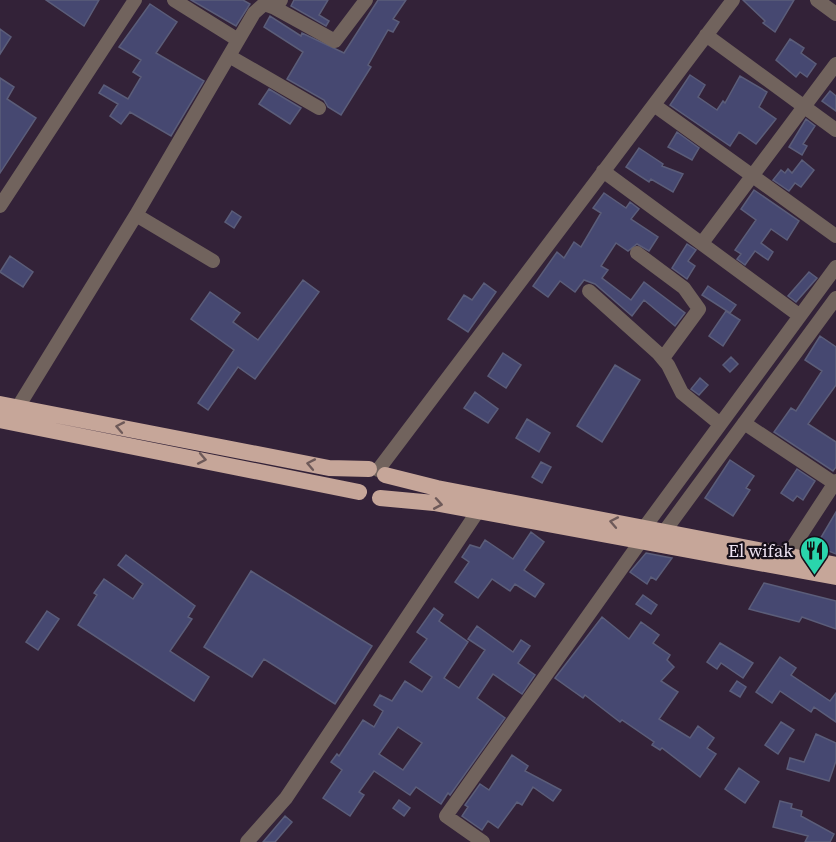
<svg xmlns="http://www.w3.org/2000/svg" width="836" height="842" font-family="'Source Serif 4',serif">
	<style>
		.building { fill: #464871; stroke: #5b5d79; stroke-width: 1.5; fill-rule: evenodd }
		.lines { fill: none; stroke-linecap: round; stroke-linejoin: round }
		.minor { stroke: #71635d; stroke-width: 14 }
		.trunk { stroke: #c6a699; stroke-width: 16 }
		.oneway { stroke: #6e5a59 }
		.labels { text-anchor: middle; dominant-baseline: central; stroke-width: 4.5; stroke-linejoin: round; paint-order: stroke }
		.poi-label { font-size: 18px; fill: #ede2f1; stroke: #160f19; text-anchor: end }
	</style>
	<rect width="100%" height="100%" fill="#332238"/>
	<path class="building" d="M46,0H99L84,26Z
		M191,0H243L250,4L236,26Z
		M294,0H328L319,15L329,21L326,26L291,6Z
		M378,0H406L393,19L399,22L393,32L388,30L368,65L371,67L341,115L328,107L324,100L287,79L303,52L264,27L270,16L301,36L302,33L344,53Z
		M743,0H794L775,32L763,23L765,21Z
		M150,4L177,22L156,53L204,81L171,136L130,112L121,124L110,116L118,104L99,93L104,85L128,99L141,77L133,72L141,60L119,47Z
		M0,29L11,37L0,54Z
		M790,39L804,48L801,53L816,64L807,77L800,72L796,77L776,60Z
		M690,75L705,85L698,97L717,110L723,101L725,103L740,76L767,92L759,107L776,119L756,144L739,132L730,146L670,105Z
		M0,78L14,87L7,99L36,118L0,173Z
		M269,89L301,108L290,124L259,104Z
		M830,91L836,96V111L822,101Z
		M806,119L815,126L803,144L807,146L802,155L789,147Z
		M677,132L699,148L692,160L668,147Z
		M639,148L663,164L662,166L683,174L673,192L651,179L649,182L626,167Z
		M802,160L814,170L801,187L795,183L789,191L773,180L781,170L785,173L788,169L792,173Z
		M754,190L799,221L787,240L771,229L761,243L773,252L768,260L755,251L745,265L737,259L741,254L735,250L756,220L741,209Z
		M604,193L626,208L630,202L639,209L631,219L658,237L649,251L637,244L628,251L616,243L601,266L608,270L602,278L631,300L644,282L685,313L675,326L644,300L632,316L595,284L584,280L575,292L560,281L548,297L533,286L557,252L564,258L574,242L581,247L601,213L593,208Z
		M232,211L241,217L234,228L225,222Z
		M687,244L696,250L688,261L695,266L687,279L672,268Z
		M10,256L33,272L23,287L0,272Z
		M809,272L817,278L796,302L788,296Z
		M303,280L319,292L255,379L238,367L208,410L198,403L234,350L191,319L210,292L240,313L233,322L258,340Z
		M484,283L496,292L468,332L448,319L464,295L472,300Z
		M708,286L736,305L730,313L702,295Z
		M726,311L740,320L723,346L709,336Z
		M820,336L836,347V385L808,424L836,442V467L833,471L774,432L791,408L796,411L822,371L805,360Z
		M503,353L521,365L506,388L488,376Z
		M731,357L738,364L730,372L723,365Z
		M615,365L640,380L602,442L577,426Z
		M700,378L708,385L699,395L691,389Z
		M475,392L498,409L488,423L464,408Z
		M527,419L550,433L539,452L516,438Z
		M730,460L754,476L746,488L750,490L733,516L705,498Z
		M541,462L551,467L542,483L532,477Z
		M797,469L815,481L803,500L797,496L793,501L781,493Z
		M836,512V554L816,546Z
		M531,532L544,542L524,570L544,584L535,597L515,584L510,591L492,579L478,598L455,582L469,562L462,557L470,545L480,548L485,540L513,559Z
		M646,553L672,558L656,580L651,577L647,584L630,572Z
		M126,555L195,606L188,617L192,619L170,651L209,677L194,701L78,625L97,595L94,593L104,579L133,599L143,584L118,565Z
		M251,571L372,646L335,704L264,659L252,677L204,647Z
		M764,583L836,601V629L802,617L799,622L749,609Z
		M643,595L657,605L651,614L636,604Z
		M434,608L443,615L439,621L468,642L444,678L459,688L485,650L468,639L477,626L513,652L521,640L530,646L518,663L535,675L522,694L493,674L477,698L505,718L450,795L448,793L441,804L416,787L410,795L374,771L359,792L364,795L350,816L323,798L342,770L331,762L337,754L339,756L363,720L374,727L383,711L374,705L380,695L392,701L405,681L422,692L432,677L410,662L427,639L417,632ZM398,727L422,743L403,770L379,754Z
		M47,611L59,619L38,650L26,642Z
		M602,617L629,639L641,622L659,635L653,643L670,655L667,660L674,667L661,681L678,692L659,719L690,738L698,726L714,738L707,748L716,754L700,777L662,748L660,750L652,745L654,742L622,720L620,722L585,695L583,698L555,678Z
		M720,643L753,663L743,678L721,663L717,669L707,662Z
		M780,657L796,668L791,675L830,701L836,693V722L814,707L811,712L780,691L772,703L756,692Z
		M737,681L746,687L740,697L730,691Z
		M781,722L794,730L778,754L765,745Z
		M816,734L836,743V761L829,781L787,769L790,758L804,762Z
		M512,755L528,766L525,771L561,790L553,801L533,787L522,805L517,802L498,828L488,821L482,830L462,816L468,807L465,805L480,784L489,790Z
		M739,768L759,782L745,803L725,789Z
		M399,800L410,808L404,816L393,808Z
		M780,801L792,804L791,808L802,811L801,816L834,834L830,842H805L808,836L773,827Z
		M285,816L292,822L275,842H263Z"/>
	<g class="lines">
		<path class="minor" d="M174,0L238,40
			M817,0L836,14
			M275,8L335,41L366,0
			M706,35L836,130
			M229,56L319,108
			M654,105L836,236
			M603,171L800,316
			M0,206L135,0
			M136,215L213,261
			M702,243L836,64
			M637,253L684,288L699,309L663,358
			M589,291L658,353L668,365L682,393L720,424
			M18,407L136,215L254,13L264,4L275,8L281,0
			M744,423L834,483
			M378,470L733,0
			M644,528L836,267
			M664,532L836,298
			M787,556L836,481
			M247,842L286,798L478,511
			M483,842L446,816L641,541"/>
		<path class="trunk" d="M0,404L329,468L369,469
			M0,420L359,492
			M385,475L437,488L836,565
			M380,498L434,503L836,577"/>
	</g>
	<defs><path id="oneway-chevron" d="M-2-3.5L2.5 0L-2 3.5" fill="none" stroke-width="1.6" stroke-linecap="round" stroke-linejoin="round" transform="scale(1.5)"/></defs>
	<g class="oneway">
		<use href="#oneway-chevron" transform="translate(120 427) rotate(-169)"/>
		<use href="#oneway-chevron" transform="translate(202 459) rotate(11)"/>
		<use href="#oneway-chevron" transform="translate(311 464) rotate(-169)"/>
		<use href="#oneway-chevron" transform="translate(438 504) rotate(10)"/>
		<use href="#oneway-chevron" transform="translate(614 522) rotate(-169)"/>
	</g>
	<defs>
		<symbol id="restaurant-pin" viewBox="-11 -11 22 30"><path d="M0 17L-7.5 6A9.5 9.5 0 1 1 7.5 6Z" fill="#2ad5ac" stroke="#160f19"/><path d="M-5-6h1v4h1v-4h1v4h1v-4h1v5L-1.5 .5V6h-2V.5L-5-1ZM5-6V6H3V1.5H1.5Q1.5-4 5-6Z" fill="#111"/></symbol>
	</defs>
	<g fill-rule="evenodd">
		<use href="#restaurant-pin" x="798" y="534" width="33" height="45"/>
	</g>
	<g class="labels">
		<g class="poi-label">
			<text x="793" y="550">El wifak</text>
		</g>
	</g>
</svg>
